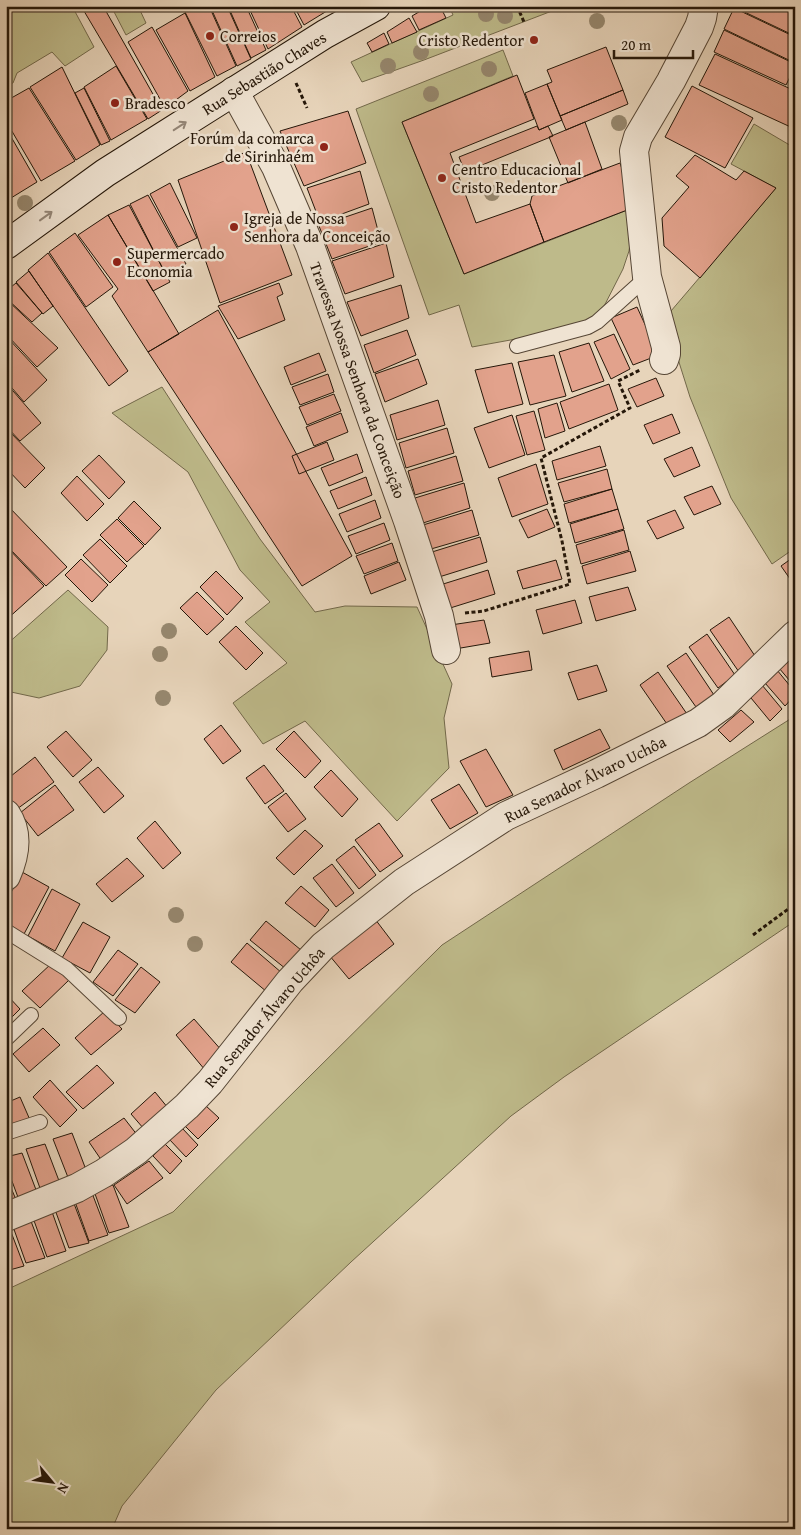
<svg xmlns="http://www.w3.org/2000/svg" width="801" height="1535" font-family="'Gentium Book Plus',serif">
	<style>
		.green { fill: #beba8a; stroke: #72684a }
		.building { fill: #e2a28c; stroke: #251709 }
		.lines { fill: none; stroke-linecap: round; stroke-linejoin: round }
		.lane-casing { stroke: #564635; stroke-width: 16 }
		.street-casing { stroke: #564635; stroke-width: 30 }
		.secondary-casing { stroke: #251709; stroke-width: 30 }
		.path { stroke: #251709; stroke-width: 3; stroke-dasharray: 4 2.5; stroke-linecap: butt }
		.lane { stroke: #efe3d2; stroke-width: 14 }
		.street { stroke: #efe3d2; stroke-width: 28 }
		.secondary { stroke: #efe3d2; stroke-width: 28 }
		.tree { fill: #96876e }
		.oneway { stroke: #948778 }
		.poi-dot { fill: #8f2418; stroke: #efe3d2; stroke-width: 2 }
		.labels { text-anchor: middle; dominant-baseline: central; stroke-width: 5; stroke-linejoin: round; paint-order: stroke }
		.poi-label { font-size: 16px; fill: #251709; stroke: #efe3d2; text-anchor: start }
		.street-label { font-size: 16px; fill: #251709; stroke: #efe3d2 }
	</style>
	<rect width="100%" height="100%" fill="#e7d4ba"/>
	<filter id="stains"><feTurbulence type="fractalNoise" baseFrequency=".004" numOctaves="4"/><feColorMatrix values="0 0 0 0 .2 0 0 0 0 .09 0 0 0 0 .02 0 0 0 .5 -.17"/></filter>
	<radialGradient id="worn" r=".72"><stop offset=".6" stop-color="#630" stop-opacity="0"/><stop offset="1" stop-color="#630" stop-opacity=".3"/></radialGradient>
	<path class="green" d="M6,6H72L94,47L65,66L52,52L17,73L13,83L6,86Z
		M111,6H138L146,23L126,35Z
		M449,6H565L424,60L362,82L351,62L453,15Z
		M503,50L513,76L402,122L464,274L635,207L629,251L623,269L597,320L516,339L472,347L459,305L429,315L356,109Z
		M754,124L793,147L795,145V548L772,564L731,498L690,397L665,318L776,188L731,164Z
		M162,387L260,539L315,612L345,606L417,607L452,684L444,718L449,768L397,821L305,721L263,744L233,703L287,663L245,622L270,602L240,570L188,472L112,413Z
		M68,590L108,627L107,650L80,686L39,698L11,692L6,686V645Z
		M795,716V921L564,1077L511,1116L351,1262L216,1390L122,1506L112,1529H6V1290L173,1212L442,945L689,783Z"/>
	<path class="building" d="M81,6H103L162,110L148,119Z
		M182,6H209L236,66L217,76Z
		M210,6H227L251,59L237,66Z
		M228,6H246L266,50L251,58Z
		M248,6H291L302,27L268,49Z
		M294,6H335L304,25Z
		M429,6H440L446,18L419,30L412,16Z
		M795,6V36L734,7V6Z
		M734,8L795,37V63L724,29Z
		M185,13L215,77L190,91L156,30Z
		M409,18L417,32L392,43L387,32Z
		M152,27L188,91L165,108L128,42Z
		M724,30L795,64V67L786,85L714,52Z
		M384,33L389,44L372,52L367,43Z
		M606,47L623,90L560,116L547,84L552,82L547,70Z
		M715,54L795,91V129L699,85Z
		M116,66L147,119L111,140L84,87Z
		M62,67L100,145L76,160L30,87Z
		M517,75L534,119L450,153L476,223L530,204L544,242L464,274L402,122Z
		M547,84L562,120L539,130L525,93Z
		M692,86L753,118L725,168L665,137Z
		M29,88L75,161L41,181L6,121V101Z
		M84,88L110,141L101,145L75,93Z
		M623,90L628,104L566,130L560,116Z
		M348,111L366,163L304,186L280,131Z
		M585,122L602,169L568,183L549,137Z
		M537,126L539,130L548,126L553,136L465,172L459,157Z
		M6,128L37,182L11,198L6,190Z
		M246,152L292,275L220,303L178,180Z
		M695,155L736,180L744,171L776,188L700,278L664,246L662,218L689,187L676,176Z
		M620,163L635,207L544,242L530,204L532,196Z
		M360,171L369,204L320,222L307,188Z
		M170,183L197,238L178,247L150,194Z
		M148,195L186,264L166,275L130,204Z
		M129,205L170,282L153,291L108,215Z
		M372,208L381,242L332,259L319,226Z
		M108,215L179,334L148,352L112,296L118,289L78,235Z
		M75,233L113,287L86,307L49,252Z
		M386,243L394,277L345,294L332,261Z
		M48,253L128,371L109,386L28,270Z
		M29,271L53,306L43,314L16,282Z
		M16,283L42,313L32,322L6,298V291Z
		M279,283L283,294L277,297L285,320L238,339L218,306Z
		M401,285L409,318L361,336L347,302Z
		M6,299L58,348L37,367L6,334Z
		M637,307L659,355L633,365L611,318Z
		M218,310L352,556L302,586L148,352Z
		M407,330L416,355L374,373L364,345Z
		M614,334L630,369L611,379L594,342Z
		M6,336L47,380L24,402L6,381Z
		M589,343L604,381L572,392L559,352Z
		M319,353L326,371L291,385L284,367Z
		M554,355L566,396L530,405L518,362Z
		M418,359L427,384L385,402L375,374Z
		M512,363L523,404L488,413L475,370Z
		M328,374L334,392L300,405L292,387Z
		M656,378L664,396L637,407L628,389Z
		M6,383L41,423L20,441L6,426Z
		M609,384L618,410L569,429L560,402Z
		M334,394L341,411L307,425L299,407Z
		M438,400L445,425L397,440L390,415Z
		M557,403L565,431L545,438L538,409Z
		M534,411L545,450L527,455L516,416Z
		M341,413L348,432L314,446L306,427Z
		M672,414L680,433L653,444L644,425Z
		M512,415L525,455L489,468L474,428Z
		M6,428L45,468L25,488L6,468Z
		M447,428L454,453L406,468L399,443Z
		M327,442L334,460L299,474L292,456Z
		M600,446L606,466L557,480L552,461Z
		M692,447L700,466L674,477L664,459Z
		M357,454L363,472L329,486L321,468Z
		M99,455L125,482L109,499L82,471Z
		M456,456L463,481L415,495L408,471Z
		M536,464L548,504L512,517L498,478Z
		M607,469L612,489L564,502L558,483Z
		M77,476L104,504L87,521L61,493Z
		M366,477L372,495L338,509L330,491Z
		M464,483L470,508L423,523L415,498Z
		M712,486L721,504L694,515L684,497Z
		M612,489L618,509L569,523L564,504Z
		M375,500L381,518L347,532L339,514Z
		M134,501L161,528L145,545L118,518Z
		M6,504L67,567L46,586L6,545Z
		M547,509L555,527L528,538L519,520Z
		M618,509L624,529L575,543L570,524Z
		M472,510L479,535L431,549L423,525Z
		M675,510L684,528L657,539L647,521Z
		M117,519L144,546L127,562L100,535Z
		M384,523L390,540L356,554L348,536Z
		M624,530L629,550L581,564L576,545Z
		M480,537L487,562L439,577L432,552Z
		M100,539L127,566L110,583L83,555Z
		M392,543L398,561L364,574L356,556Z
		M6,546L44,586L6,620Z
		M630,551L636,571L587,584L582,566Z
		M795,556V586L781,566Z
		M81,559L108,585L92,602L65,575Z
		M556,560L562,579L523,589L517,571Z
		M399,562L406,580L371,594L364,576Z
		M488,570L495,594L447,609L440,585Z
		M216,571L243,598L227,615L200,587Z
		M628,587L636,610L596,621L589,597Z
		M197,592L224,619L207,635L180,608Z
		M575,600L582,623L543,634L536,610Z
		M729,617L757,659L739,672L710,630Z
		M484,620L490,643L449,650L444,626Z
		M236,626L263,653L246,670L219,642Z
		M707,634L735,675L718,688L689,647Z
		M529,651L532,670L492,677L489,658Z
		M686,653L714,695L696,707L667,666Z
		M791,656L795,660V687L779,668Z
		M597,665L607,691L578,700L568,673Z
		M777,670L795,692V695L785,706L765,683Z
		M658,672L687,714L669,727L640,685Z
		M762,685L782,709L770,721L751,698Z
		M741,710L754,722L730,742L718,730Z
		M221,725L241,751L223,764L204,739Z
		M600,729L610,748L563,770L554,750Z
		M66,731L92,760L73,777L47,747Z
		M294,731L321,761L305,778L276,749Z
		M486,749L513,795L486,807L460,761Z
		M35,757L54,782L17,809L6,794V780Z
		M264,765L284,791L265,804L246,778Z
		M98,767L124,796L104,813L79,782Z
		M331,770L358,799L342,817L314,787Z
		M459,784L478,813L450,829L431,800Z
		M55,785L74,810L38,836L20,813Z
		M286,793L306,819L288,832L268,807Z
		M155,821L181,853L163,869L137,838Z
		M379,823L403,856L380,872L355,840Z
		M305,830L323,846L294,875L276,858Z
		M354,846L376,875L359,889L336,860Z
		M127,858L144,876L112,902L96,884Z
		M332,864L354,893L336,907L313,878Z
		M22,872L49,887L24,934L6,924V902Z
		M301,886L329,910L315,927L285,903Z
		M52,889L80,904L55,951L28,936Z
		M375,919L394,944L349,979L329,955Z
		M266,921L301,950L286,969L250,940Z
		M83,922L110,937L90,973L62,958Z
		M247,943L282,973L267,992L231,962Z
		M118,950L138,964L113,996L93,982Z
		M52,963L69,980L40,1008L22,991Z
		M141,967L160,982L135,1013L115,1000Z
		M6,994L20,1009L6,1023Z
		M105,1011L122,1029L91,1055L75,1038Z
		M194,1019L223,1052L205,1070L176,1035Z
		M43,1028L60,1045L29,1072L13,1054Z
		M97,1065L114,1083L83,1109L66,1092Z
		M50,1080L77,1110L60,1127L33,1097Z
		M155,1092L168,1108L144,1129L131,1114Z
		M20,1097L30,1120L6,1129V1103Z
		M205,1105L219,1118L198,1139L184,1125Z
		M124,1118L138,1136L102,1161L89,1142Z
		M182,1128L198,1145L186,1157L169,1139Z
		M72,1133L88,1175L69,1180L53,1139Z
		M45,1144L61,1186L41,1191L26,1149Z
		M165,1144L182,1161L170,1174L153,1156Z
		M22,1153L38,1195L19,1200L6,1165V1157Z
		M149,1161L163,1178L127,1204L114,1185Z
		M6,1176L17,1202L6,1205Z
		M113,1185L129,1227L109,1233L94,1191Z
		M92,1193L108,1235L89,1241L74,1199Z
		M73,1201L89,1243L69,1248L54,1207Z
		M51,1209L66,1251L47,1257L32,1215Z
		M29,1216L45,1258L26,1263L11,1221Z
		M8,1224L24,1266L6,1271V1225Z"/>
	<g class="lines">
		<defs>
			<path id="lane" d="M517,346L588,327L597,322L647,277
				M6,931L67,969L119,1018
				M6,1039L31,1015
				M6,1133L40,1122"/>
			<path id="street" d="M234,91L276,167L310,246L408,521L439,616L446,650
				M664,360L666,354V347L647,277L634,151L638,137L671,81L699,27L702,18L704,6
				M6,814C19,833 15,856 6,876
				M6,1217L77,1188L104,1173L136,1151L187,1106L210,1082L290,981L323,946L404,882L506,816L596,774L698,723L723,705L795,635"/>
			<path id="secondary" d="M6,245L105,173L325,34L376,6"/>
		</defs>
		<use href="#lane" class="lane-casing"/>
		<use href="#street" class="street-casing"/>
		<use href="#secondary" class="secondary-casing"/>
		<path class="path" d="M517,6L524,22
			M296,83L307,108
			M465,613L484,611L570,584L562,541L541,458L630,408L618,381L640,370
			M753,935L795,904"/>
		<use href="#lane" class="lane"/>
		<use href="#street" class="street"/>
		<use href="#secondary" class="secondary"/>
	</g>
	<g class="tree">
		<circle cx="486" cy="14" r="8"/>
		<circle cx="505" cy="16" r="8"/>
		<circle cx="597" cy="21" r="8"/>
		<circle cx="421" cy="52" r="8"/>
		<circle cx="388" cy="66" r="8"/>
		<circle cx="489" cy="69" r="8"/>
		<circle cx="431" cy="94" r="8"/>
		<circle cx="619" cy="123" r="8"/>
		<circle cx="492" cy="193" r="8"/>
		<circle cx="25" cy="203" r="8"/>
		<circle cx="169" cy="631" r="8"/>
		<circle cx="160" cy="654" r="8"/>
		<circle cx="163" cy="698" r="8"/>
		<circle cx="176" cy="915" r="8"/>
		<circle cx="195" cy="944" r="8"/>
	</g>
	<defs><path id="oneway-shaft" d="M-6 0H5M1.5-3L5.5 0L1.5 3" fill="none" stroke-width="1.6" stroke-linecap="round" stroke-linejoin="round" transform="scale(1.25)"/></defs>
	<g class="oneway">
		<use href="#oneway-shaft" transform="translate(180 126) rotate(-33)"/>
		<use href="#oneway-shaft" transform="translate(46 216) rotate(-36)"/>
	</g>
	<g class="poi-dot">
		<circle cx="210" cy="36" r="5"/>
		<circle cx="534" cy="40" r="5"/>
		<circle cx="115" cy="103" r="5"/>
		<circle cx="324" cy="147" r="5"/>
		<circle cx="442" cy="178" r="5"/>
		<circle cx="234" cy="227" r="5"/>
		<circle cx="117" cy="262" r="5"/>
	</g>
	<g class="labels">
		<g class="poi-label">
			<text x="220" y="36">Correios</text>
			<text x="524" y="40" text-anchor="end">Cristo Redentor</text>
			<text x="125" y="103">Bradesco</text>
			<text x="314" y="138" text-anchor="end">Forúm da comarca<tspan x="314" dy="18">de Sirinhaém</tspan></text>
			<text x="452" y="169">Centro Educacional<tspan x="452" dy="18">Cristo Redentor</tspan></text>
			<text x="244" y="218">Igreja de Nossa<tspan x="244" dy="18">Senhora da Conceição</tspan></text>
			<text x="127" y="253">Supermercado<tspan x="127" dy="18">Economia</tspan></text>
		</g>
		<g class="street-label">
			<text transform="translate(264 73) rotate(-32)">Rua Sebastião Chaves</text>
			<text transform="translate(358 380) rotate(70)">Travessa Nossa Senhora da Conceição</text>
			<text transform="translate(585 779) rotate(-26)">Rua Senador Álvaro Uchôa</text>
			<text transform="translate(264 1017) rotate(-50)">Rua Senador Álvaro Uchôa</text>
		</g>
	</g>
	<rect width="801" height="1535" fill="none" stroke="#e7d4ba" stroke-width="25"/>
	<rect x="8" y="8" width="786" height="1520" fill="none" stroke="#251709" stroke-width="2.5"/>
	<rect x="12" y="12" width="776" height="1510" fill="none" stroke="#251709"/>
	<g transform="translate(52 1482) rotate(119)" stroke="#efe3d2" stroke-width="4" paint-order="stroke">
	<path d="M0-4L9 19L0 12L-9 19Z" fill="#251709"/>
	<text y="-8" font-size="14" font-weight="bold" text-anchor="middle" fill="#251709">N</text>
	</g>
	<path d="M614 50v8h79v-8" fill="none" stroke="#251709" stroke-width="2.5"/>
	<text x="621" y="50" font-size="15" fill="#251709" stroke="#efe3d2" stroke-width="4" paint-order="stroke">20 m</text>
	<rect width="100%" height="100%" filter="url(#stains)"/>
	<rect width="100%" height="100%" fill="url(#worn)"/>
</svg>
